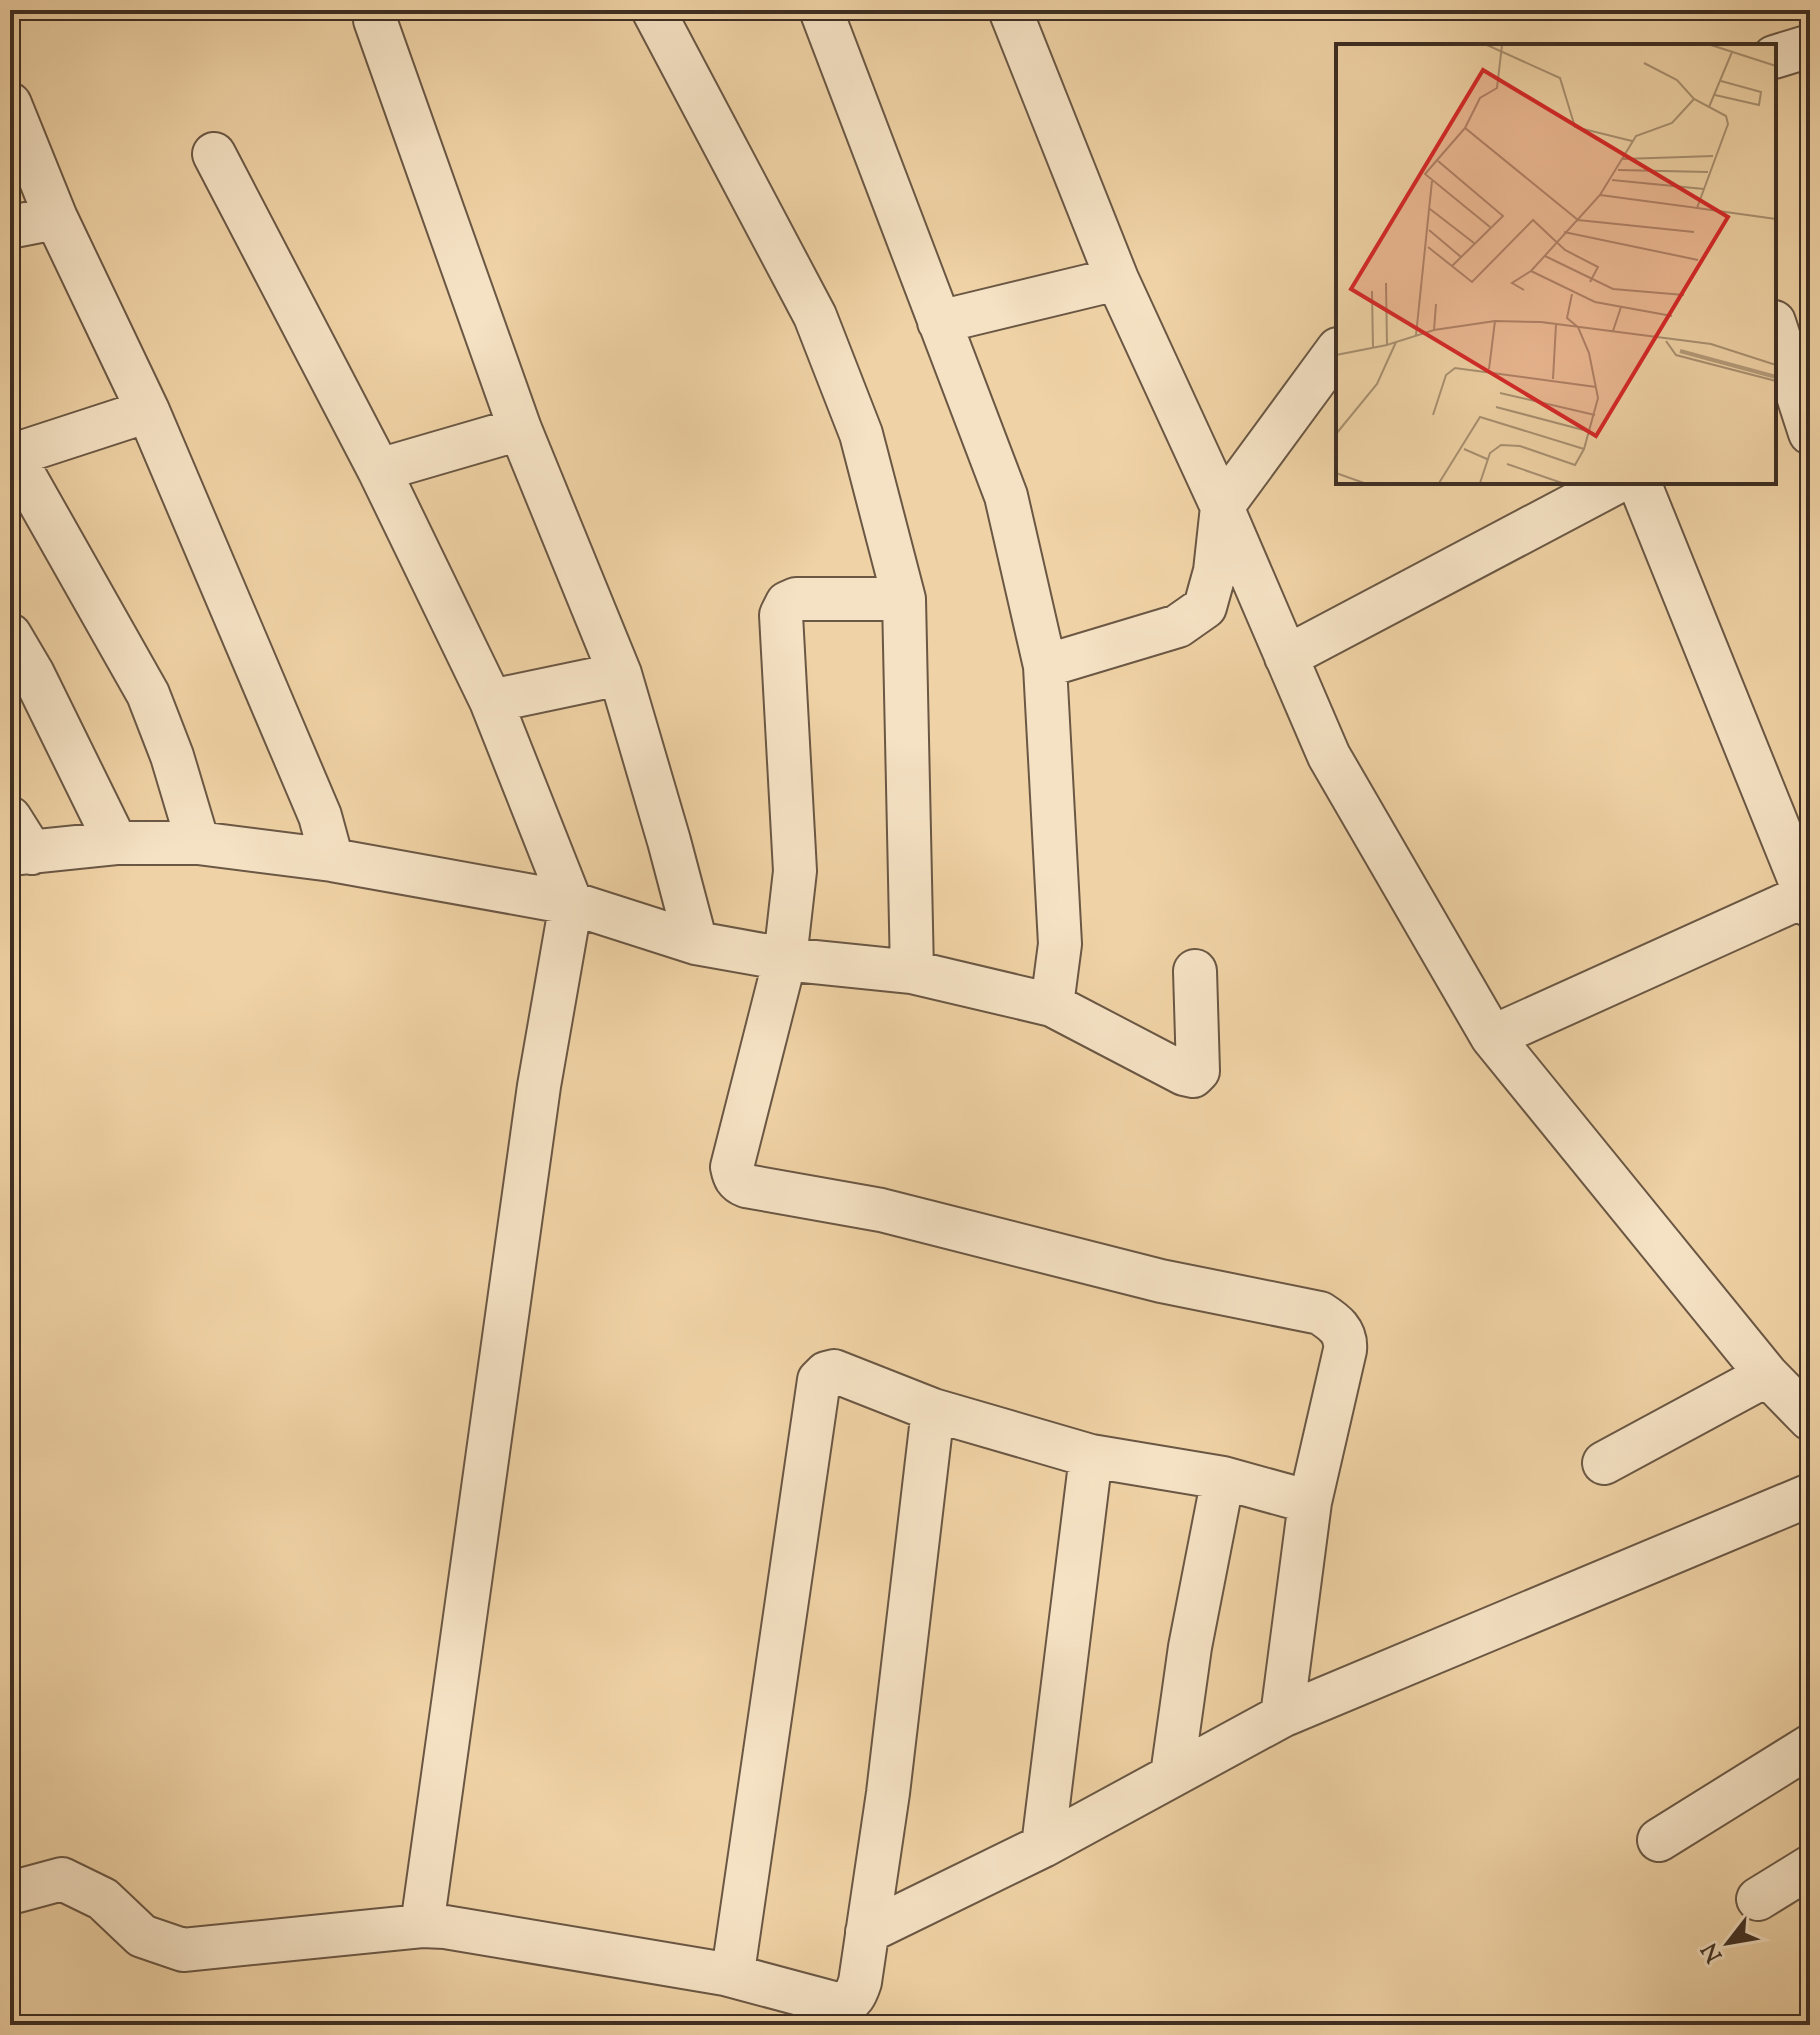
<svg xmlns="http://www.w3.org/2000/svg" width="1820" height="2035" font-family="'Sorts Mill Goudy',serif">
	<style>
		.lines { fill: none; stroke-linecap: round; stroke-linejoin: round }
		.minor-casing { stroke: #6a5744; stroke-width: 46 }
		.minor { stroke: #f5e2c4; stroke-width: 42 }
		.inset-river { fill: none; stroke: #b39a79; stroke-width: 4 }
		.inset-road { fill: none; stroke: #a89071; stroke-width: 2 }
		.view { fill: #d62828; fill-opacity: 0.15; stroke: #d62828; stroke-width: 4 }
		.inset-edge { fill: none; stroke: #3e2e23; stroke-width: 4 }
	</style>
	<rect width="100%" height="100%" fill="#efd2a5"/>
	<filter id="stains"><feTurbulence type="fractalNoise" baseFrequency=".0025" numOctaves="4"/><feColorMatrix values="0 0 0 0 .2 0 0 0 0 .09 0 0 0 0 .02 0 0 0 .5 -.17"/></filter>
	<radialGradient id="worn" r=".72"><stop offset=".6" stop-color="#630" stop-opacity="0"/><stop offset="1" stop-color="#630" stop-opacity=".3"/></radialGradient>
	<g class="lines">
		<defs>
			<path id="minor" d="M653,10L815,316L861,434L904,599L912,972
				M821,10L1006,496L1045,666L1060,944L1052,1005
				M1010,10L1117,279L1222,507L1329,756L1492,1037L1767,1375L1810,1419
				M375,20L520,429L620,674L669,841L696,943
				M1774,57L1810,46
				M10,104L56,218
				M214,154L379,470L491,701L571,903L539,1086L422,1926L445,1927L725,1974L841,2005C853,2001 856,1994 860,1982L888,1793L933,1410
				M10,227L56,218L148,411L320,816L332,860
				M939,322L1117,279
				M1774,322L1810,433
				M10,450L148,694L172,756L198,843
				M13,455L148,411
				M379,470L520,429
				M1639,482L1810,906
				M904,599H796L787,603L781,615L795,871L785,959L732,1167C734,1177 736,1182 746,1186L881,1210L1161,1281L1320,1313C1334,1322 1347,1331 1345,1350L1310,1502L1282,1716
				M10,635L33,674L116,843
				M1286,657L1617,482
				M1045,666L1178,626L1205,607L1215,571L1222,507L1338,349
				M491,701L620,674
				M10,818L32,853
				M10,854L116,843H198L332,860L571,903L696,943L785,959L912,972L1052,1005L1184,1074L1193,1076L1198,1071L1195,971
				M1492,1037L1804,896
				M1604,1463L1767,1375
				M1172,1775L1190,1647L1223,1478
				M1659,1840L1810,1746
				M1043,1846L1091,1456
				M10,1893L62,1879L103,1899L142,1936L183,1950L422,1926
				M1758,1899L1810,1867
				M867,1932L1043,1846L1282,1716L1810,1495
				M725,1974L733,1972L819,1380L826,1373L834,1371L933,1410L1091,1456L1223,1478L1310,1502"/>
		</defs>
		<use href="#minor" class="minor-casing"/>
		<use href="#minor" class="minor"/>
	</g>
	<g transform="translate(1336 44)">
		<rect width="440" height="440" fill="#efd2a5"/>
		<path class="inset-river" d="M344,307L440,333"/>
		<path class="inset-road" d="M151,1L224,34L239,83L296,97M375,1L440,22M379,51L423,61L425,48L385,37M373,63L396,8M129,84L144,54L161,44L166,1M287,115L377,112M102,117L167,172L116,222M282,126L372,128M276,136L368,145M264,151L361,164L392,80L390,72L358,55L341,36L308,19M361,164L440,175M94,165L138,199M154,183L89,130L129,84L242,176L358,188M93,186L125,213M228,188L362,216M92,203L136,238L197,176L229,206L262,223L254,238M209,212L277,245L348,251M195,227L259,258L336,272M50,239L51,301L98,286L159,277L205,278L375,300L440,321M188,246L176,239L195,227L264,151L300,92L336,79L358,55M36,247L37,304M98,286L100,260M277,287L285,263M80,291L96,137M330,297L340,311L440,337M0,311L51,301M153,325L159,277M217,335L220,280M164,349L259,371M160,363L255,388M97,371L110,331L119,324L260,343M0,390L41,340L60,298M128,405L151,415M171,420L226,439M0,429L28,439M103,439L144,373L248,405M144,439L154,409L165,401L184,402L239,421L248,405L262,354L253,309L242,283L231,274L236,250"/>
		<path class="view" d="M147,26L392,173L260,392L15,245Z"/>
		<rect width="440" height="440" class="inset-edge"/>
	</g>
	<rect width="1820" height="2035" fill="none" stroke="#efd2a5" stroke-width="40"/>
	<rect x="12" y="12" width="1796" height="2011" fill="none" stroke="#3e2e23" stroke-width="4"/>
	<rect x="20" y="20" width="1780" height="1995" fill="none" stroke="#3e2e23" stroke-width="2"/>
	<g transform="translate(1728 1943) rotate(239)" stroke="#f5e2c4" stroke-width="6" paint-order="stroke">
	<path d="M0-6L14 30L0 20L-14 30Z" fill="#3e2e23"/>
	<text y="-12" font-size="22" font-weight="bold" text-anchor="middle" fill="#3e2e23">N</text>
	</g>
	<rect width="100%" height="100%" filter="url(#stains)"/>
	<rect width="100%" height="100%" fill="url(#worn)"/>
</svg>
